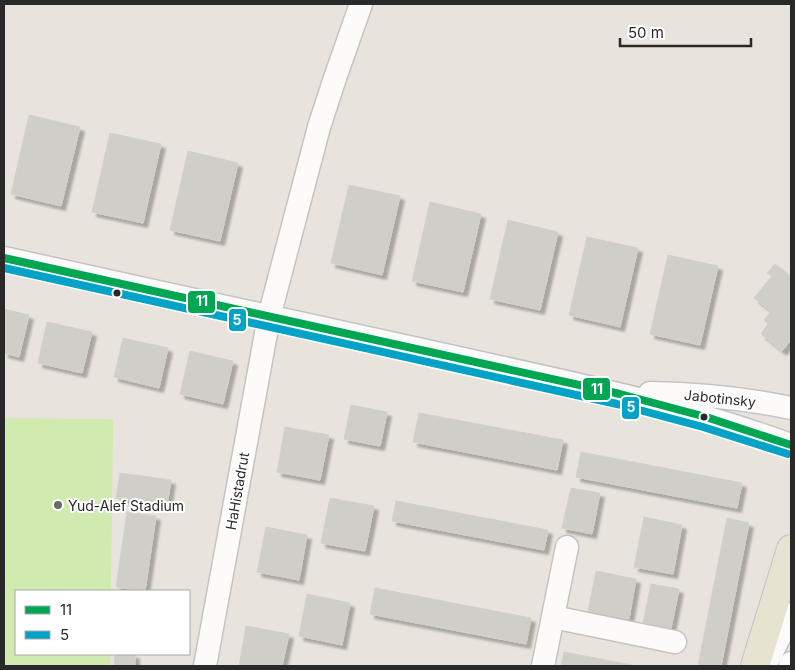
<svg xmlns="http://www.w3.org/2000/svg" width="795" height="670" font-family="Inter,sans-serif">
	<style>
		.pitch { fill: #d0eab0 }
		.building { fill: #d0cec9; stroke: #d3d0ca; filter: url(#shadow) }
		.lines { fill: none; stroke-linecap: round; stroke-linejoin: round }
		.minor-casing { stroke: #c5c3c3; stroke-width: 25 }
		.major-casing { stroke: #c4c3c0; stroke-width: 30 }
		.minor { stroke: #fcfbfa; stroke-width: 22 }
		.major { stroke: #e7e3d1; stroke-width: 28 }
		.bus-1-casing { stroke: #fff; stroke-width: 11 }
		.bus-2-casing { stroke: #fff; stroke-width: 11 }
		.bus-1 { stroke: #00a651; stroke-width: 8 }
		.bus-2 { stroke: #02a3c6; stroke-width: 8 }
		.bus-dot { fill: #292929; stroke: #fff; stroke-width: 2 }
		.poi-dot { fill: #6c6a68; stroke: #fff; stroke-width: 2 }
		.labels { text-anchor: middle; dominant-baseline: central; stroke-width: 4; stroke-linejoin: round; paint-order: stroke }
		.street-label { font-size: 14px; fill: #292929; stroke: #fff }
		.poi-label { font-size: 14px; fill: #292929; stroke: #fff; text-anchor: start }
		.line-badge { stroke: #fff; stroke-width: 2 }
		.badge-label { font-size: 14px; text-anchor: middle; font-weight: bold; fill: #fff }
	</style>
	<defs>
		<filter id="shadow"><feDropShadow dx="4.5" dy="4.5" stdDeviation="1" flood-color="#0004"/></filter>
	</defs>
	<rect width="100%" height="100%" fill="#e8e4dd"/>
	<path class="pitch" d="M4,418L113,419L111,591H16V654H110V666H4Z"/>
	<path class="building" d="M29,115L80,127L61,206L11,194Z
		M110,133L161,144L143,223L92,212Z
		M188,151L238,163L220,241L170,230Z
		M349,185L400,196L382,275L331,263Z
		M430,202L481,214L463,292L412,281Z
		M508,220L558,232L540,310L490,299Z
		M587,237L638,248L620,327L569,315Z
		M668,255L718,266L700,345L650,334Z
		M775,264L791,277V340L782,351L761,334L768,324L764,320L771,311L754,298L772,276L767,273Z
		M4,309L29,315L19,357L4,353Z
		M47,322L92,332L82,373L38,363Z
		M123,338L168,348L159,388L114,377Z
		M190,351L233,361L223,404L180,394Z
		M351,405L387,412L380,446L344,439Z
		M419,413L563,440L557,470L413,442Z
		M285,427L329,435L320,480L277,472Z
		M581,452L742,483L737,508L576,477Z
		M120,473L171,480L167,505L116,498Z
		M571,488L600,493L592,534L562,528Z
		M330,498L374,506L365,551L321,543Z
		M396,501L548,530L544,550L392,521Z
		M127,512L156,516L145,591L116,587Z
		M644,517L682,525L673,574L634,567Z
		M727,518L749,523L721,666H698Z
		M266,527L307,535L299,580L257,572Z
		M596,571L636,579L629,619L588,611Z
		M651,584L679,589L670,633L642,628Z
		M375,588L531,618L526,644L370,614Z
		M307,594L350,603L342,645L299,636Z
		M246,626L289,634L282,666H239Z
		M564,652L637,666H561Z
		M115,654H135V666H114Z"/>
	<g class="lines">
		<defs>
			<path id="minor" d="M4,258C151,291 298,323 445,355C561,381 679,404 791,445
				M650,393C698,394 744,398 791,408
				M553,617L675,642
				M205,666L269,317L319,127L335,78L361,4
				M543,666L567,547
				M765,666L791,614
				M790,666L791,663"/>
			<path id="major" d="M755,666L791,549"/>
		</defs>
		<use href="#minor" class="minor-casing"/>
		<use href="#major" class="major-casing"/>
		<use href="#minor" class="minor"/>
		<use href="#major" class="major"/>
		<defs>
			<path id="bus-1" d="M4,258L620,394L706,417L791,445"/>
			<path id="bus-2" d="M4,268L617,404L703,427L788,454"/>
		</defs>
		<use href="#bus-1" class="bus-1-casing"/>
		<use href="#bus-2" class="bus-2-casing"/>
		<use href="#bus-1" class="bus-1"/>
		<use href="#bus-2" class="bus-2"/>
	</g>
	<g class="bus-dot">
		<circle cx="117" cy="293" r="4.5"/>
		<circle cx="704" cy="417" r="4.5"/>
	</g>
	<circle class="poi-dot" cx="58" cy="505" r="5"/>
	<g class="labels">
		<g class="street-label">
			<text transform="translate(720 398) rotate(6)">Jabotinsky</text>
			<text transform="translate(237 491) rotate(-80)">HaHistadrut</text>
		</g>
		<g class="poi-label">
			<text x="68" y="505">Yud-Alef Stadium</text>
		</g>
	</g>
	<g class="line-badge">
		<rect x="187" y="290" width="29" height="24" rx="5" fill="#00a651"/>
		<rect x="228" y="308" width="19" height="24" rx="5" fill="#02a3c6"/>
		<rect x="582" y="377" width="29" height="24" rx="5" fill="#00a651"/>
		<rect x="621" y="396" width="19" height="24" rx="5" fill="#02a3c6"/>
	</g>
	<g class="badge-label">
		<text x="202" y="306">11</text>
		<text x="237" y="325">5</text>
		<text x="597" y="394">11</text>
		<text x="631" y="412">5</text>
	</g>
	<rect width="795" height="670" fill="none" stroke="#292929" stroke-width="10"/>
	<rect x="15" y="590" width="175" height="65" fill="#ffffff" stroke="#a9a9a9"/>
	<rect x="25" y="606" width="25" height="8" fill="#00a651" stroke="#a9a9a9"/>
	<text x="60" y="615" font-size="15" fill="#292929">11</text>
	<rect x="25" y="631" width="25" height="8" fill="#02a3c6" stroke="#a9a9a9"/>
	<text x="60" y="640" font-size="15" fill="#292929">5</text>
	<path d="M620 38v8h131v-8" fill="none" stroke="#292929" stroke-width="2.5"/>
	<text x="628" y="38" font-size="15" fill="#292929" stroke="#ffffff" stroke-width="4" paint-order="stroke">50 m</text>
</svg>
